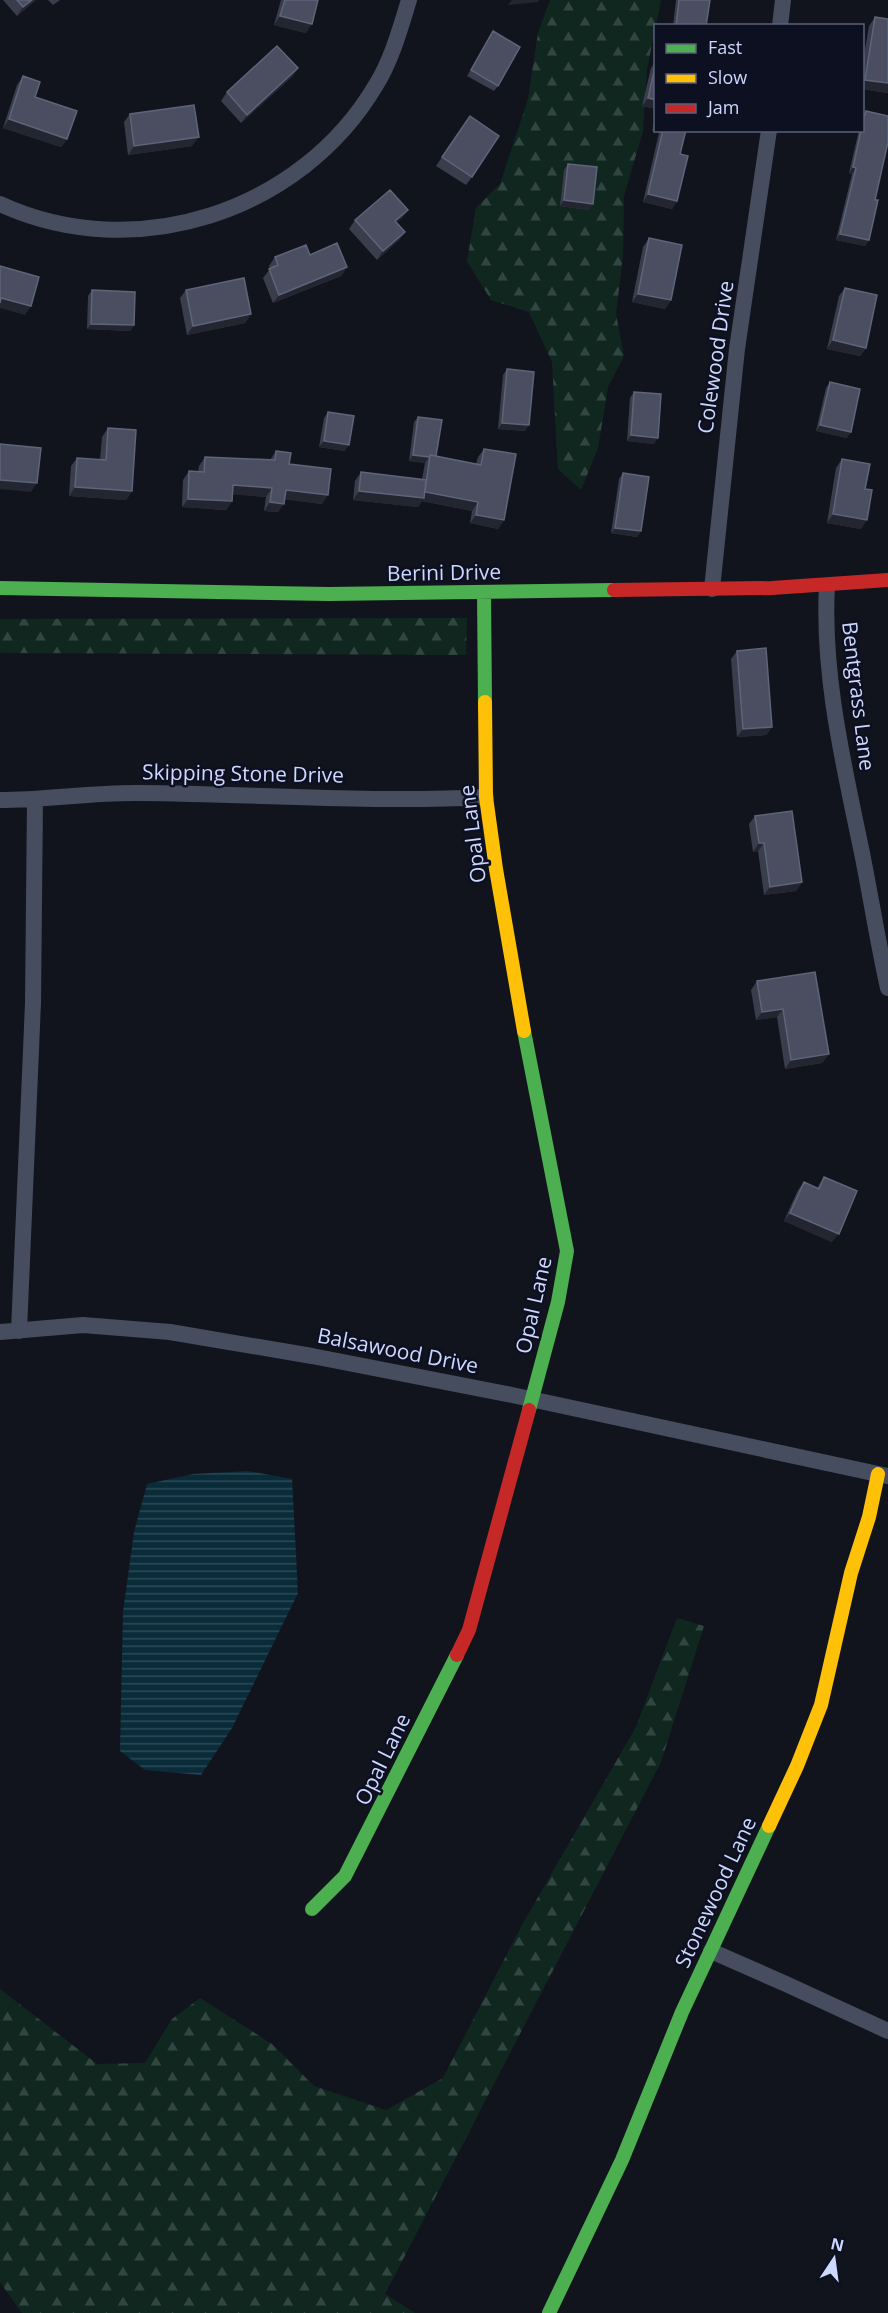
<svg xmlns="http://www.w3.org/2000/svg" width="888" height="2313" font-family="'Open Sans',sans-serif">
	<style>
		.forest { fill: url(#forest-firs) }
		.water { fill: url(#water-rules) }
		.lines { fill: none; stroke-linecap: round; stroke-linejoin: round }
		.street { stroke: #464d5e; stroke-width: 16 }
		.fast { stroke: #4caf50; stroke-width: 14 }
		.slow { stroke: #ffc107; stroke-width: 14 }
		.jam { stroke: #c62828; stroke-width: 14 }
		.wall { fill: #3a3e4c }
		.shaded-wall { fill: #232631 }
		.building { fill: #4a4e60; stroke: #5e6479; stroke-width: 1.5 }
		.labels { text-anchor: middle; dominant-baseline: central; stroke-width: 5; stroke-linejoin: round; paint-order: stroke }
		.street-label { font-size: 21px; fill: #cdd8ff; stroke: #0d1021 }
	</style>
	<defs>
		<pattern id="forest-firs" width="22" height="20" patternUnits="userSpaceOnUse" patternTransform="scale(1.5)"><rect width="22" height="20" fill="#102720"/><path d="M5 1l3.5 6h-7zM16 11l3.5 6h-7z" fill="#324641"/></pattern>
		<pattern id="water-rules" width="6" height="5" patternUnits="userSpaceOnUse" patternTransform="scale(1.5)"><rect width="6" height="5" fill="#0a2c3a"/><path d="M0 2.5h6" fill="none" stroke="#2c4a58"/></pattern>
	</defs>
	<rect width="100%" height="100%" fill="#12141d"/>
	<path class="forest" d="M550,0H661L647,69L643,131L624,196L623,255L616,314L624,356L608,387L598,448L581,490L558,469L552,362L529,312L491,300L467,261L476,208L500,184L528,99L538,33Z
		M467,618L466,655L0,653V619Z
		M677,1618L704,1626L661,1762L385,2294L415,2313H22L0,2282V1989L97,2064L145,2063L172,2019L200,1998L272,2044L314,2086L386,2110L443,2078L522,1925L636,1727Z"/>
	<path class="water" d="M248,1471L292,1479L298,1593L232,1728L201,1775L145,1770L120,1751L123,1612L134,1532L147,1484L193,1474Z"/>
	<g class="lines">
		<path class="street" d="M780,26L783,0
			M0,204C135,266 301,212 376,85C392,59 400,29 409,0
			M827,586C822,675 844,766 862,853C871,898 878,943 888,988
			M712,589L737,349L769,130
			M0,800C47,800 94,792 141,793C256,794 371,803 486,797
			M19,1331L33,1003L35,800
			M0,1332L83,1325L170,1332L312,1356L512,1395L887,1476
			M711,1951L786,1984L888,2031"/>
		<path class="fast" d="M0,588L329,594L614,590
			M484,592L485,702
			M524,1031L567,1251L558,1302L529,1410
			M312,1909L345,1876L457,1655
			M549,2313L622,2160L682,2012L769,1826"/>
		<path class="slow" d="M485,702L486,797L496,869L524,1031
			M769,1826L797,1766L821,1705L851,1573L869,1517L878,1474"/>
		<path class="jam" d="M614,590L772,588L888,580
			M457,1655L469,1630L529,1410"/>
	</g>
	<path class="wall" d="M3,0H36L17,16Z
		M48,0H60L53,5Z
		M281,0H318L306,33L274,25Z
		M676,0H710L706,26H673Z
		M875,17L888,19V93L862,89V67L869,26Z
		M493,31L498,86L494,91L467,76Z
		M656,61V109L642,106L651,68Z
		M298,68L292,77L241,123L221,101L227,92Z
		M23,76L35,97L67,139L61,147L3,128L17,85Z
		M866,111L875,200L869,240L865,246L836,240L852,174L849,173L859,130H862V116Z
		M130,114L192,146L128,155L124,122Z
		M656,115V130H686L680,154L677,201L672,209L643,202L659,133L652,131Z
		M470,116L472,177L466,185L436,166Z
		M568,164L589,210L560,206L564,170Z
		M408,210L402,218L397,222L405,232L399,240L377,260L349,229L355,220Z
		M649,238L671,300L665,309L632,302L643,247Z
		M310,255L347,267L341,276L273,303L263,278L270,269L269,266L275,257Z
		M845,288L866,348L860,356L827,349L839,296Z
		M92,290L134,325L130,331L87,329L88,296Z
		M186,290L251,314L245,323L187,335L180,298Z
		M507,369L525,431L498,429L503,375Z
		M830,382L847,438L816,431L826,388Z
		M634,392L654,444L627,441L630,398Z
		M328,412L345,451L319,447L324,418Z
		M418,417L436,456L476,464L478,457L484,449L504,520L498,529L470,523L472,511L422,501L418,507L353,500L355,481L361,472L422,479L425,463L409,461L414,422Z
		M108,428L132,491L126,500L69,496L71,466L77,458L100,460L102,437Z
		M276,451L289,464L322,504L285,499L278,512L264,511L266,497L233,494L232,501L226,510L182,507L183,480L189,471L198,472L199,466L205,457L270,460Z
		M842,459L865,489L861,529L827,523L836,468Z
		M623,473L641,531L637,537L611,533L619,479Z
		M737,651L772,727L766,735L737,737L731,659Z
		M755,816L802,882L796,891L764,895L758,851L753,852L749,824Z
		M757,981L829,1054L822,1063L785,1069L777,1017L756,1020L751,990Z
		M824,1177L832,1242L784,1221L798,1190L804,1182L817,1188Z"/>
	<path class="shaded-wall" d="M32,0H36L17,16L23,7Z
		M512,0H539L538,2L508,5Z
		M280,16L312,24L306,33L274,25Z
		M298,68L292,77L241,123L247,115Z
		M865,80L888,83V93L862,89V84Z
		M648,98L656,100V109L642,106Z
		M9,119L67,139L61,147L3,128Z
		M656,126V130H661L659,133L652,131Z
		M199,137L192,146L128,155L134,146Z
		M853,167L856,168L852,174L849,173Z
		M648,194L677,201L672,209L643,202Z
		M564,200L593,204L589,210L560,206Z
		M408,210L402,218L389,229L395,221Z
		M405,232L399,240L377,260L383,251Z
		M840,234L869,240L865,246L836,240Z
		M347,267L341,276L273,303L279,295Z
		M638,294L671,300L665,309L632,302Z
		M1,298L31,306L25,315L0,308V300Z
		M251,314L245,323L187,335L193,326Z
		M91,324L134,325L130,331L87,329Z
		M833,340L866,348L860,356L827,349Z
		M502,423L529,425L525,431L498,429Z
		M820,425L851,432L847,438L816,431Z
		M631,435L658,438L654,444L627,441Z
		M324,441L349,445L345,451L319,447Z
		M413,455L429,457L425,463L409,461Z
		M0,480L37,483L31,492L0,489Z
		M233,485L272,488L266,497L227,494Z
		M75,487L132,491L126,500L69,496Z
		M286,490L328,495L322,504L280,499Z
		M359,491L421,498L425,492L478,502L472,511L422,501L418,507L353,500Z
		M188,499L232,501L226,510L182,507Z
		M270,502L284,504L278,512L264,511Z
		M833,514L867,520L861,529L827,523Z
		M476,515L504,520L498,529L470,523Z
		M615,528L641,531L637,537L611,533Z
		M772,727L766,735L737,737L743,729Z
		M759,843H764L758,851L753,852Z
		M802,882L796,891L764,895L770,887Z
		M783,1009L777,1017L756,1020L762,1012Z
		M829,1054L822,1063L785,1069L791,1060Z
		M790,1213L839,1234L832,1242L784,1221Z"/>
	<path class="building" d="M17,0H32L23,7Z
		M285,0H318L312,24L280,16Z
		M679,0H710L706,26H676Z
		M875,17L888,19V83L865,80Z
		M493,31L520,47L498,86L471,70Z
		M277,46L298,68L247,115L227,92Z
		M656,63V100L648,98Z
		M23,76L40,82L35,97L77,111L67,139L9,119Z
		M194,105L199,137L134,146L130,114Z
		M866,111L888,116V142L875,200H878L869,240L840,234L856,168L853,167L861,130H862V125Z
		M470,116L499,136L472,177L442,157Z
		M663,130H686L680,154L688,156L677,201L648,194Z
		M568,164L597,167L593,204L564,200Z
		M390,190L408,210L395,221L405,232L383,251L355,220Z
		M649,238L682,245L671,300L638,294Z
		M337,243L347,267L279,295L269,269L278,265L275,257L306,245L310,255Z
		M0,266L39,277L31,306L1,298L0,303Z
		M244,278L251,314L193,326L186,290Z
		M845,288L877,295L866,348L833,340Z
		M92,290L135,292L134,325L91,324Z
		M507,369L534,372L529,425L502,423Z
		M830,382L860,389L851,432L820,425Z
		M634,392L661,394L658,438L631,435Z
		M328,412L354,416L349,445L324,441Z
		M418,417L442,420L436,456L430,455L429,457L413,455Z
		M108,428L136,430L132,491L75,487L77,458L106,460Z
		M0,444L41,448L37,483L0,480Z
		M484,449L516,454L504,520L476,515L478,502L425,492L430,455L481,465Z
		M276,451L291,453L289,464L331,469L328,495L286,490L284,504L270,502L272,488L233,485L232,501L188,499L189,471L204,472L205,457L275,460Z
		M842,459L870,464L865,489L872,490L867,520L833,514Z
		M361,472L426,480L424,498L359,491Z
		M623,473L649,477L641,531L615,528Z
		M766,648L772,727L743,729L737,651Z
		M792,811L802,882L770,887L764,843H759L755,816Z
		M815,972L829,1054L791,1060L783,1009L762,1012L757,981Z
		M824,1177L857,1191L839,1234L790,1213L804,1182L819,1189Z"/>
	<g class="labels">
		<g class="street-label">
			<text transform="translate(715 357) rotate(-82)">Colewood Drive</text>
			<text transform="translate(444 572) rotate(-1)">Berini Drive</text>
			<text transform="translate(859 696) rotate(83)">Bentgrass Lane</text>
			<text transform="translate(243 773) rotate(1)">Skipping Stone Drive</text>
			<text transform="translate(472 834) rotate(-97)">Opal Lane</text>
			<text transform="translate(533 1305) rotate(-77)">Opal Lane</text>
			<text transform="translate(398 1350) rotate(11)">Balsawood Drive</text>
			<text transform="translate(382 1759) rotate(-64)">Opal Lane</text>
			<text transform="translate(715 1892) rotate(-65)">Stonewood Lane</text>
		</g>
	</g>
	<rect x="654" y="24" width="210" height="108" fill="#0d1021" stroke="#5a607a" stroke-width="1.5"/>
	<rect x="666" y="44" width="30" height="9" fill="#4caf50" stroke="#5a607a" stroke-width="1.5"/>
	<text x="708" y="54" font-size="18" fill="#cdd8ff">Fast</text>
	<rect x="666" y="74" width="30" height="9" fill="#ffc107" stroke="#5a607a" stroke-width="1.5"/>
	<text x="708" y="84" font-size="18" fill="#cdd8ff">Slow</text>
	<rect x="666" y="104" width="30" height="9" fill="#c62828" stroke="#5a607a" stroke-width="1.5"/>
	<text x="708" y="114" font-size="18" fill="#cdd8ff">Jam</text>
	<g transform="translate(834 2259) rotate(13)" stroke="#0d1021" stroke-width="4.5" paint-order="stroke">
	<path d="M0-4.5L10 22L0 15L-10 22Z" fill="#cdd8ff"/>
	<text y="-9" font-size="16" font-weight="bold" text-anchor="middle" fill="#cdd8ff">N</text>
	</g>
</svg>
